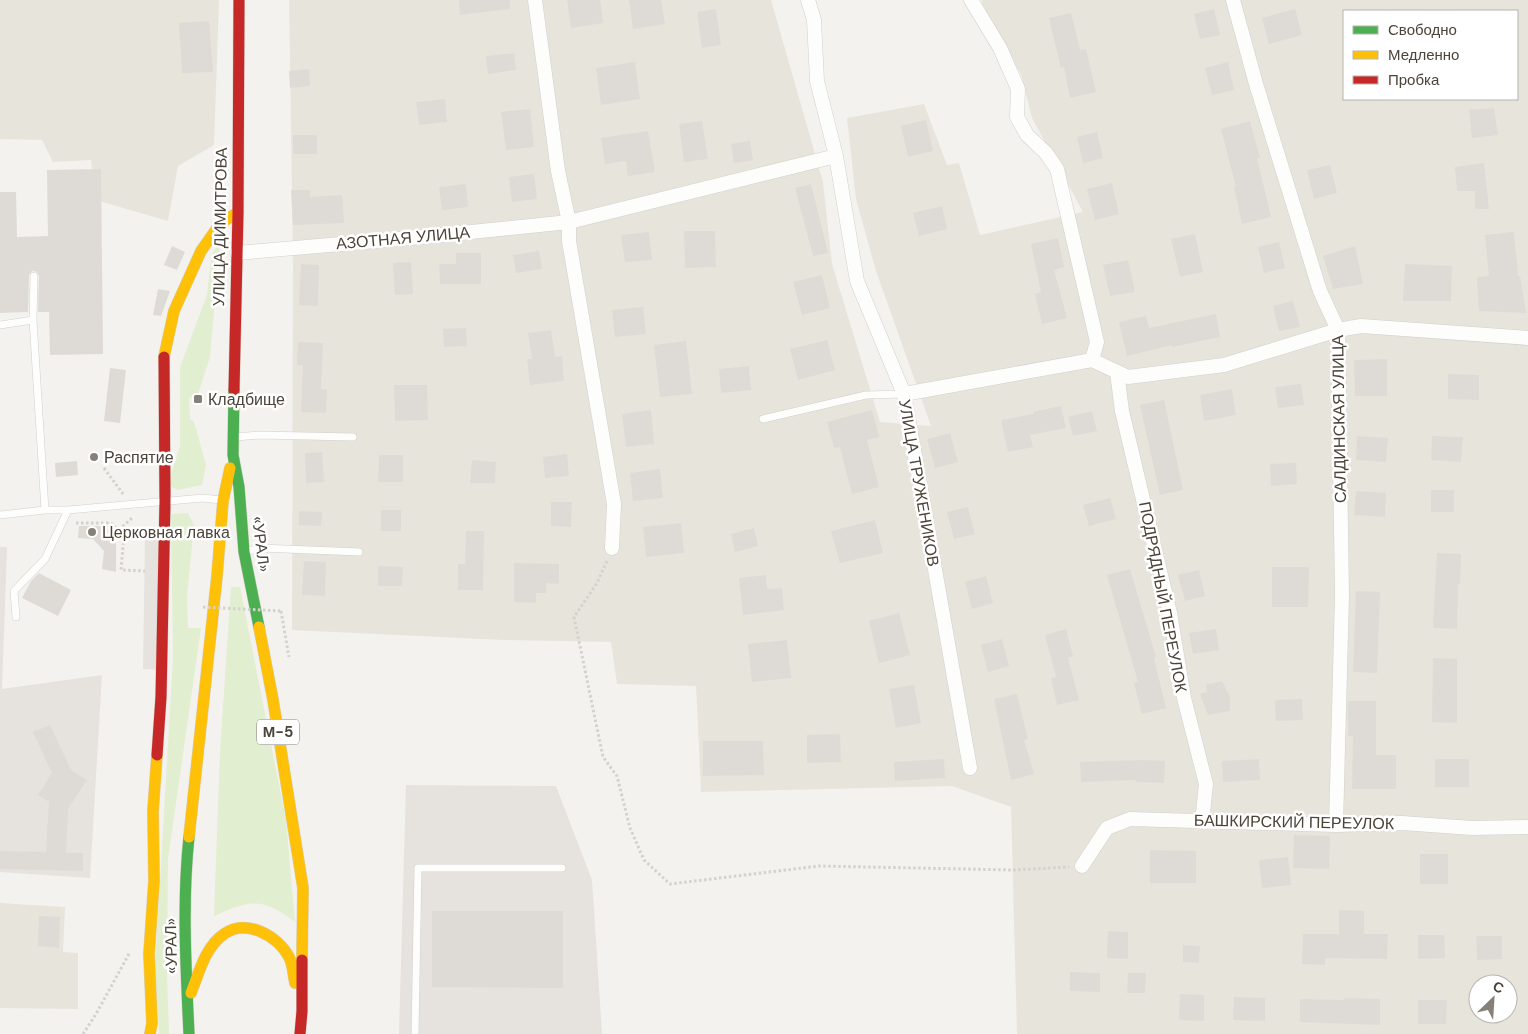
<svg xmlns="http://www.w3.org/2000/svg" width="1528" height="1034" font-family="'DM Sans',sans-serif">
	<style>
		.residential { fill: #e7e4dc; fill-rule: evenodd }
		.industrial { fill: #e6e2de }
		.green { fill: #e1eecf }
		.parking { fill: #e6e3df }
		.building { fill: #dedbd6 }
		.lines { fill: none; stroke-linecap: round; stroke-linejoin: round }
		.lane-casing { stroke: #d2d0cb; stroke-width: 8 }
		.street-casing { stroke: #d2d0cb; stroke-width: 15 }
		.fast-casing { stroke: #d3cfc5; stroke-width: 12 }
		.slow-casing { stroke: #d3cfc5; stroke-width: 12 }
		.jam-casing { stroke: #d3cfc5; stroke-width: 12 }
		.path { stroke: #d3d2cc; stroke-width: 3; stroke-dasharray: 2.5 2.5; stroke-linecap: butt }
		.lane { stroke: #fdfdfc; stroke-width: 7 }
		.street { stroke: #fdfdfc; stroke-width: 14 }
		.fast { stroke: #4caf50; stroke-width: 11 }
		.slow { stroke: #ffc107; stroke-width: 11 }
		.jam { stroke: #c62828; stroke-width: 11 }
		.path-bridge { stroke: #d3d2cc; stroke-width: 3; stroke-dasharray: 2.5 2.5; stroke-linecap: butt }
		.poi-dot { fill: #868178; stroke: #fff; stroke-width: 2 }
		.labels { text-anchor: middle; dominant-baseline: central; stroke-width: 5; stroke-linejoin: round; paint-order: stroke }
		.shield { fill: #fff; stroke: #817c74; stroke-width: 1 }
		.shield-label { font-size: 15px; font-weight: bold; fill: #4b4439 }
		.street-label { font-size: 16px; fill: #4b4439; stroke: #fff }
		.poi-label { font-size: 16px; fill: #4b4439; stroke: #fff; text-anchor: start }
	</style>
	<rect width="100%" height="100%" fill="#f4f2ee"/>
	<path class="residential" d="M0,0H219L214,145L178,166L168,221L99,201L94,182L91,160L53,162L42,140L0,139Z
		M289,0H771L823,182L832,264L880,422L931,426L876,271L856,199L847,118L924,104L947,165L959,163L980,235L1083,212L1032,118L1021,74L982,12V0H1528V1034H1017L1011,807L952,786L701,792L696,686L617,684L611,642L504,640L292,630L293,262ZM1344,11H1517V99H1344ZM1478,984H1508V1014H1478Z
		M0,903L65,907L63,952L78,953V1009L0,1008Z"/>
	<path class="industrial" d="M0,547H7L2,689L102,675L90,878L0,872Z
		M406,785L556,786L592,880L602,1034H399Z"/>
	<path class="green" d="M220,243L210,357L198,394L189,398L190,419L194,422L206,465L202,485L178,490L167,485L180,447V367L207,295L212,253Z
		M188,513L194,525L187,596L188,628H201L168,859L167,973L169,1034H159L155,968L173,659L171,514Z
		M231,587H240L286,820L295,922C262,897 250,900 214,916L220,752Z"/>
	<path class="parking" d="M145,534L164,535L162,670L143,669Z"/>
	<path class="building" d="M459,0H510V9L460,15Z
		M567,0H600L603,23L571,28Z
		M629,0H661L665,24L633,29Z
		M716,9L721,45L702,48L697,12Z
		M1214,9L1220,35L1200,39L1194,14Z
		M1295,9L1302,35L1269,44L1262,18Z
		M1071,13L1080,50L1086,49L1096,92L1070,98L1064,67L1061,68L1049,18Z
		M209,21L213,72L182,73L179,23Z
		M514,53L516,70L488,74L486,56Z
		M635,62L640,99L601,105L596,68Z
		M1228,62L1234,90L1212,95L1205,68Z
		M309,69L310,86L290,88L289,71Z
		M445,99L447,122L419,125L416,102Z
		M1494,108L1498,135L1472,138L1469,110Z
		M530,109L534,147L506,150L501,112Z
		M926,120L933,151L908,157L901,126Z
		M702,121L708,159L684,162L679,124Z
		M1250,121L1260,158H1257L1271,217L1242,224L1234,187H1236L1221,129Z
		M648,131L655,172L628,176L626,161L605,164L601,138Z
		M1097,132L1103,158L1083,163L1077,137Z
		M293,135H317V154H293Z
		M750,141L753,160L734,163L731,144Z
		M1484,163L1489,209H1475V191H1457L1455,167Z
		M1330,165L1337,193L1314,199L1307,170Z
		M101,169L103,354L50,355L49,312H38L39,276L37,272L32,271L29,275L28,312L0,313V192H16L17,237L48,236L47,170Z
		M534,174L537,199L512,202L509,177Z
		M1112,183L1119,214L1095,220L1087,189Z
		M466,184L468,207L442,210L439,187Z
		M811,184L828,253L813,256L795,188Z
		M291,190H310V197L342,195L344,223L293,225Z
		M942,206L947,229L919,236L913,213Z
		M684,231H715L716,267L685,268Z
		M649,232L652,260L625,262L621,235Z
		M1514,232L1518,276H1520L1526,313L1479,311L1477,277L1489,276L1485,235Z
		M1195,234L1203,272L1180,277L1171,239Z
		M1058,238L1064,267L1054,270L1067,318L1042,324L1035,294L1041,292L1031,244Z
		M1279,242L1285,268L1264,273L1258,247Z
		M172,246L185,252L177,270L164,265Z
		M1355,246L1363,284L1333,289L1323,256Z
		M539,251L542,269L516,273L513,255Z
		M456,253H481V284H440L439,264H456Z
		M1128,260L1135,292L1110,296L1103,265Z
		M411,262L413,294L395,295L393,263Z
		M301,264L319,265L318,306L299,305Z
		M1405,264L1452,266L1451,301H1403Z
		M822,275L830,308L802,315L793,282Z
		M158,289L170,291L161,316L153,315Z
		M1293,301L1300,327L1279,331L1273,306Z
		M643,307L646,334L615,337L612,310Z
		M1216,314L1220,337L1172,347V345L1127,356L1119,322L1146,316L1149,328Z
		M466,328L467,346L444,347L443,329Z
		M551,330L555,357L562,356L564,381L530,385L527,359H532L528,333Z
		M827,340L835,370L798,380L790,349Z
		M686,341L692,394L660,397L654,345Z
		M298,342L323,343L321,389L327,390L326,413L301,412L303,366L297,365Z
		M1387,359V396H1355L1354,360Z
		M749,366L751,390L721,393L719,369Z
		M110,368L126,370L120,423L104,421Z
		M1448,374L1479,375V400L1448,399Z
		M1301,384L1304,405L1278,408L1275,387Z
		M394,385H427L428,420L395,421Z
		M1232,389L1236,415L1204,421L1200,395Z
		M1164,400L1183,490L1160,495L1140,405Z
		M1061,406L1066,428L1030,435L1033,447L1008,452L1001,420L1034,414L1033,412Z
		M651,410L654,444L626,447L622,414Z
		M872,410L879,437L867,440L879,487L852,494L840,447L834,448L827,422Z
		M1092,411L1097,431L1073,436L1068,417Z
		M950,433L958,462L935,468L927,439Z
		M1357,436L1388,438L1386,462L1356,460Z
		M1432,436L1463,437L1461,462L1431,460Z
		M322,452L324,482L306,483L305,453Z
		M567,454L569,476L545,478L543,457Z
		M379,455H403V482H378Z
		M472,460L496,462L495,483H470Z
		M77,461L78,475L56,477L55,463Z
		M1296,463L1297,484L1271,486L1270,464Z
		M660,469L663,498L633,501L630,473Z
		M1431,490H1454V512H1431Z
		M1356,491L1386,493L1385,517L1354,515Z
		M1110,498L1116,519L1089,526L1083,505Z
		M551,502H572L571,527L551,526Z
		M968,507L975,534L954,539L947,512Z
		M381,510H401V531H381Z
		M299,511L322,512L321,526L299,525Z
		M875,520L883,553L840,563L831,531Z
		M681,523L684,553L646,557L643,527Z
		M79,526H103L108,529L116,530V572L102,569L104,551L93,539L78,538Z
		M754,528L758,546L735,552L731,534Z
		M466,531H484L483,590H458V564H465Z
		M1437,553L1461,554L1460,584H1458L1457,629L1433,628Z
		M304,561L326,562L325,596L302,595Z
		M514,563L559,564V584L546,583V593H536V603L514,602Z
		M378,566L403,567L402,586H378Z
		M1272,567H1309L1308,607H1272Z
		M1130,569L1156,657L1154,658L1166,708L1142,714L1134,683L1138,682L1107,575Z
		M1199,570L1205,596L1185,601L1178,575Z
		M39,573L71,590L58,616L22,598L31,581Z
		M766,575L767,589L782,588L784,610L743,615L739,578Z
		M986,576L993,603L972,609L965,582Z
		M1356,591L1380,592L1377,673L1353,672Z
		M899,613L910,655L879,663L869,621Z
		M1066,629L1073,656L1068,658L1079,700L1057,705L1051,678L1056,677L1045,635Z
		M1216,629L1219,650L1193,654L1189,633Z
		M1002,639L1009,666L988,672L981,645Z
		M787,640L791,678L752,682L748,644Z
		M1433,658L1457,659V723L1432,722Z
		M1222,681L1230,697V711L1208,715L1200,694L1207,692L1206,685Z
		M914,685L921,723L896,728L889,689Z
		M1017,694L1028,739L1024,740L1034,774L1011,780L994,699Z
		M1302,699L1303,720L1276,721L1275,700Z
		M1348,701H1376V755H1396V789H1352L1353,736H1348Z
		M50,725L71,770L87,780L68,809L66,853H83V871L0,869V851L46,852L49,802L38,795L52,773L33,732Z
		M840,734L841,762L807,763V735Z
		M703,741H763L764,775L703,776Z
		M944,759L945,778L895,781L894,762Z
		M1259,759L1260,780L1223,782L1222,761Z
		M1435,759H1469V787H1435Z
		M1143,760L1165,761L1164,783L1136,782V780L1081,782L1080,762Z
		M1294,835L1330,836L1329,869L1293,868Z
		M1150,850L1196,851V883H1150Z
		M1420,854H1448V884H1420Z
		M1288,857L1291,885L1262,888L1259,860Z
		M1339,910L1364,911V934H1388L1387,959L1325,958V965L1302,964L1303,934H1339Z
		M432,911H563V988L432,987Z
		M39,916L60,917L59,948L38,946Z
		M1108,931L1128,932V959L1107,958Z
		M1418,935H1444L1445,958L1418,959Z
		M1476,936H1502V959L1477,960Z
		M1183,945L1200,946L1199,963L1183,962Z
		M1070,972L1100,973V992L1070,991Z
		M1128,973H1146L1145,993H1127Z
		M1180,994L1204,995V1021L1179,1020Z
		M1234,997L1265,998V1021L1233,1020Z
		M1344,998L1380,999V1025L1300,1022V999L1344,1000Z
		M1418,1000H1447L1446,1024H1418Z"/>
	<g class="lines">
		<defs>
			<path id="lane" d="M34,276L33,320L45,510
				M0,325L33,320
				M763,419L866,395L904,394
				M236,437L259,435L353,437
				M0,515L45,510H68L203,498L221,500
				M248,551L261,548L359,552
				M16,617L14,591L45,559L68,510
				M415,1034L418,868H562"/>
			<path id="street" d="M535,0L558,171L569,222V241L614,504L612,548
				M808,0L814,20L817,81L836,156L857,281L904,394L970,768
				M971,0L1000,48L1018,89L1017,117L1027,135L1046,153L1057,169L1097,342L1092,360
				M1233,0L1256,84L1320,291L1338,330L1342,595L1336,825
				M237,253L422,237L569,222L836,156
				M1117,372L1122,411L1170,613L1184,698L1206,784L1202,822
				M904,394L1092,360L1128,377L1224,365L1338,330L1361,326L1528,338
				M1082,866L1107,828L1130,819L1336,825L1402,823L1472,828L1528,827"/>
			<path id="fast" d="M234,390L233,455L239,487L244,552L259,627
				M189,1034C186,969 182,902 189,837"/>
			<path id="slow" d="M164,357L174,311L201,251L220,224L238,212
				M259,627L273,700L303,888L302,960
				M189,837L217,576L223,501L230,468
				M191,993C199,973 205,947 224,934C246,918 278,936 289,957C293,964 293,975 295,983
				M150,1034L152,1023L149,954L154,881L153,811L157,755"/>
			<path id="jam" d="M234,390L238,212L239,0
				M157,755L161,697L165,501L164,357
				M300,1034L302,1011V960"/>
		</defs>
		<use href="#lane" class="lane-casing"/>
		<use href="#street" class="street-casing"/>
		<use href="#fast" class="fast-casing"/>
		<use href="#slow" class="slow-casing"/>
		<use href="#jam" class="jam-casing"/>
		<path class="path" d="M104,468L123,494
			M76,523H111L124,535L121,570L145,571
			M119,530L133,517
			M607,561L597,583L574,617L603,757L617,776L630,828L644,860L670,884L819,866L1013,870L1069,867
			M281,611L289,657
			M83,1034L96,1014L130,952"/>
		<use href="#lane" class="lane"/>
		<use href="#street" class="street"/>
		<use href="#fast" class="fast"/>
		<use href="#slow" class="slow"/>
		<use href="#jam" class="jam"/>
		<path class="path-bridge" d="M203,607L281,611"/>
	</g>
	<g class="poi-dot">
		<rect x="193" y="394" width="10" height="10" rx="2.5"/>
		<circle cx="94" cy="457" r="5"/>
		<circle cx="92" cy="532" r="5"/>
	</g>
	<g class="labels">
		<rect class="shield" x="257" y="719.5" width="42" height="25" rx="4"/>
		<g class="shield-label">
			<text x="278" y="732">М-5</text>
		</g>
		<g class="street-label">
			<text transform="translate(220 227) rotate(-89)">УЛИЦА ДИМИТРОВА</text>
			<text transform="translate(403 238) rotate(-5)">АЗОТНАЯ УЛИЦА</text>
			<text transform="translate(1339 419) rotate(-91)">САЛДИНСКАЯ УЛИЦА</text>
			<text transform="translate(919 483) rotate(80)">УЛИЦА ТРУЖЕНИКОВ</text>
			<text transform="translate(261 544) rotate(83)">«УРАЛ»</text>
			<text transform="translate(1163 597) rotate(79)">ПОДРЯДНЫЙ ПЕРЕУЛОК</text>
			<text transform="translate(1294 822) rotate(1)">БАШКИРСКИЙ ПЕРЕУЛОК</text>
			<text transform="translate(171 946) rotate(-91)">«УРАЛ»</text>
		</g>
		<g class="poi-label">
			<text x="208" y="399">Кладбище</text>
			<text x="104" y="457">Распятие</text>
			<text x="102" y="532">Церковная лавка</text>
		</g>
	</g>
	<rect x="1343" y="10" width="175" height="90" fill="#ffffff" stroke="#b7b4b0"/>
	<rect x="1353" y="26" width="25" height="8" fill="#4caf50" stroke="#b7b4b0"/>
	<text x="1388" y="35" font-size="15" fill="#4b4439">Свободно</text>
	<rect x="1353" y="51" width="25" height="8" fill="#ffc107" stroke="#b7b4b0"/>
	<text x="1388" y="60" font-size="15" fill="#4b4439">Медленно</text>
	<rect x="1353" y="76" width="25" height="8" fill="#c62828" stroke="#b7b4b0"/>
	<text x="1388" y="85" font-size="15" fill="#4b4439">Пробка</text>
	<g transform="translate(1493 999) rotate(25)"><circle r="24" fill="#ffffff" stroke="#b7b4b0"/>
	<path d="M0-4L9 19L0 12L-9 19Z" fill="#868178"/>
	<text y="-8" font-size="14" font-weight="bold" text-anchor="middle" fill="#4b4439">С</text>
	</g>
</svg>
